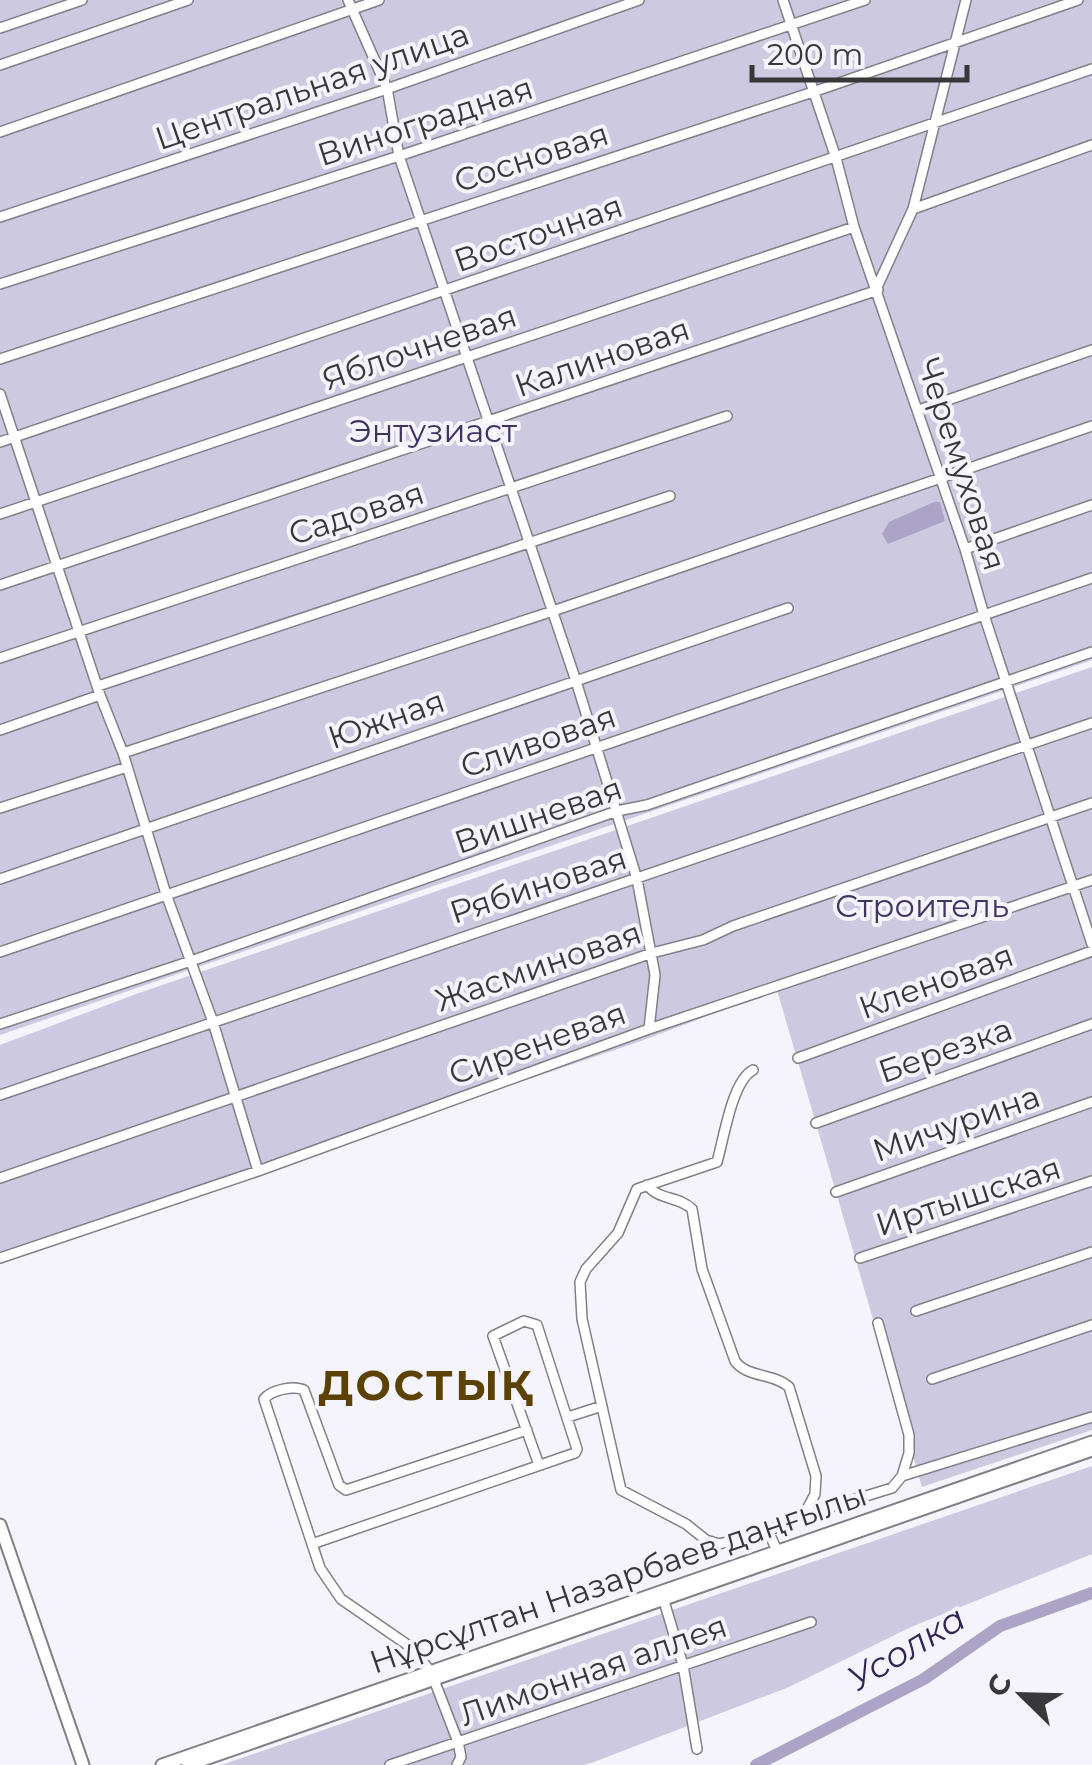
<svg xmlns="http://www.w3.org/2000/svg" width="1092" height="1765" font-family="Montserrat,sans-serif">
	<style>
		.green { fill: #cdc9e0 }
		.water { fill: #aba4c7 }
		.lines { fill: none; stroke-linecap: round; stroke-linejoin: round }
		.river { stroke: #aba4c7; stroke-width: 12 }
		.minor-casing { stroke: #818088; stroke-width: 12 }
		.major-casing { stroke: #818088; stroke-width: 15 }
		.minor { stroke: #fff; stroke-width: 9 }
		.major { stroke: #fff; stroke-width: 11 }
		.labels { text-anchor: middle; dominant-baseline: central; stroke-width: 8; stroke-linejoin: round; paint-order: stroke }
		.street-label { font-size: 32px; fill: #38383b; stroke: #f5f3fc }
		.park-label { font-size: 32px; fill: #403463; stroke: #f5f3fc }
		.water-label { font-size: 35px; font-style: italic; fill: #312552; stroke: #f5f3fc }
		.district-label { font-size: 42px; font-weight: bold; letter-spacing: 2.5px; fill: #5b4203; stroke: #f5f3fc }
	</style>
	<rect width="100%" height="100%" fill="#f5f3fc"/>
	<path class="green" d="M0,0H1092V660L0,1035Z
		M1092,667V1430L922,1487L777,990L638,1042L258,1171L180,1192L0,1254V1045L139,993Z
		M1092,1466V1554L911,1627L789,1687L594,1762L584,1765H221Z"/>
	<path class="water" d="M934,502H940L945,521L888,544L882,534L889,522Z"/>
	<g class="lines">
		<path class="river" d="M756,1765L924,1679L1000,1626L1092,1593"/>
		<defs>
			<path id="minor" d="M348,0L387,88L399,156L576,681L637,879L655,975L649,1029
				M783,0L836,158L854,227L965,549L984,615L1092,944
				M0,28L82,0
				M0,65L188,0
				M0,132L379,0
				M913,209L1092,145
				M0,217L381,91L639,0
				M0,284L399,156L865,0
				M877,287L913,209L966,0
				M0,359L813,92L1078,0
				M0,394L100,695L123,753L166,894L213,1022L258,1171
				M919,410L1092,350
				M0,442L1092,69
				M0,514L854,227
				M965,549L1092,505
				M0,585L878,290
				M0,658L727,416
				M98,686L670,496
				M0,730L100,695
				M123,753L553,611L1092,426
				M0,808L127,767
				M0,879L788,608
				M0,952L1092,578
				M0,1024L191,961L617,811L647,805L1092,652
				M798,1058L1092,951
				M753,1070C732,1081 724,1138 717,1162L637,1189L618,1233L586,1269L580,1282L582,1319L621,1490L686,1524L706,1540L719,1544L768,1531L804,1515L892,1488L902,1476L1092,1417
				M0,1095L1092,723
				M816,1123L1092,1024
				M0,1178L652,953L703,940L733,926L1092,803
				M647,1185C660,1201 679,1196 692,1209L702,1269L735,1361C747,1378 774,1373 789,1387L816,1476L815,1494L804,1515
				M836,1192L1092,1102
				M0,1258L258,1171L649,1029L1092,880
				M860,1258L1092,1181
				M916,1311L1092,1252
				M878,1323L909,1435V1453L902,1476
				M932,1379L1092,1325
				M568,1417L602,1406
				M768,1531L780,1557
				M312,1544L575,1453L577,1449L537,1325L524,1321L493,1336L539,1465
				M664,1601L683,1665L697,1749
				M390,1765L811,1622
				M457,1765L461,1757L458,1742L431,1672L412,1648L341,1599L320,1568L264,1399C271,1390 294,1385 304,1390L339,1485L346,1490L527,1430"/>
			<path id="major" d="M0,1525L83,1765
				M162,1765L1092,1442
				M188,1765L1092,1450"/>
		</defs>
		<use href="#minor" class="minor-casing"/>
		<use href="#major" class="major-casing"/>
		<use href="#minor" class="minor"/>
		<use href="#major" class="major"/>
	</g>
	<g class="labels">
		<g class="street-label">
			<text transform="translate(312 86) rotate(-19)">Центральная улица</text>
			<text transform="translate(425 121) rotate(-18)">Виноградная</text>
			<text transform="translate(531 157) rotate(-18)">Сосновая</text>
			<text transform="translate(538 233) rotate(-19)">Восточная</text>
			<text transform="translate(419 347) rotate(-19)">Яблочневая</text>
			<text transform="translate(602 357) rotate(-19)">Калиновая</text>
			<text transform="translate(962 464) rotate(72)">Черемуховая</text>
			<text transform="translate(356 513) rotate(-18)">Садовая</text>
			<text transform="translate(386 719) rotate(-19)">Южная</text>
			<text transform="translate(538 741) rotate(-19)">Сливовая</text>
			<text transform="translate(538 815) rotate(-19)">Вишневая</text>
			<text transform="translate(538 885) rotate(-18)">Рябиновая</text>
			<text transform="translate(538 966) rotate(-19)">Жасминовая</text>
			<text transform="translate(936 981) rotate(-20)">Кленовая</text>
			<text transform="translate(537 1043) rotate(-20)">Сиреневая</text>
			<text transform="translate(945 1050) rotate(-19)">Березка</text>
			<text transform="translate(956 1123) rotate(-19)">Мичурина</text>
			<text transform="translate(968 1196) rotate(-18)">Иртышская</text>
			<text transform="translate(618 1578) rotate(-19)">Нұрсұлтан Назарбаев даңғылы</text>
			<text transform="translate(593 1670) rotate(-19)">Лимонная аллея</text>
		</g>
		<g class="park-label">
			<text x="433" y="430">Энтузиаст</text>
			<text x="922" y="905">Строитель</text>
		</g>
		<g class="water-label">
			<text transform="translate(906 1648) rotate(-31)">Усолка</text>
		</g>
		<g class="district-label">
			<text x="427" y="1385">ДОСТЫҚ</text>
		</g>
	</g>
	<g transform="translate(1022 1695) rotate(293)" stroke="#f5f3fc" stroke-width="8" paint-order="stroke">
	<path d="M0-8L18 38L0 25L-18 38Z" fill="#38383b"/>
	<text y="-15" font-size="28" font-weight="bold" text-anchor="middle" fill="#38383b">С</text>
	</g>
	<path d="M752 65v15h215v-15" fill="none" stroke="#38383b" stroke-width="5"/>
	<text x="767" y="65" font-size="30" fill="#38383b" stroke="#f5f3fc" stroke-width="8" paint-order="stroke">200 m</text>
</svg>
